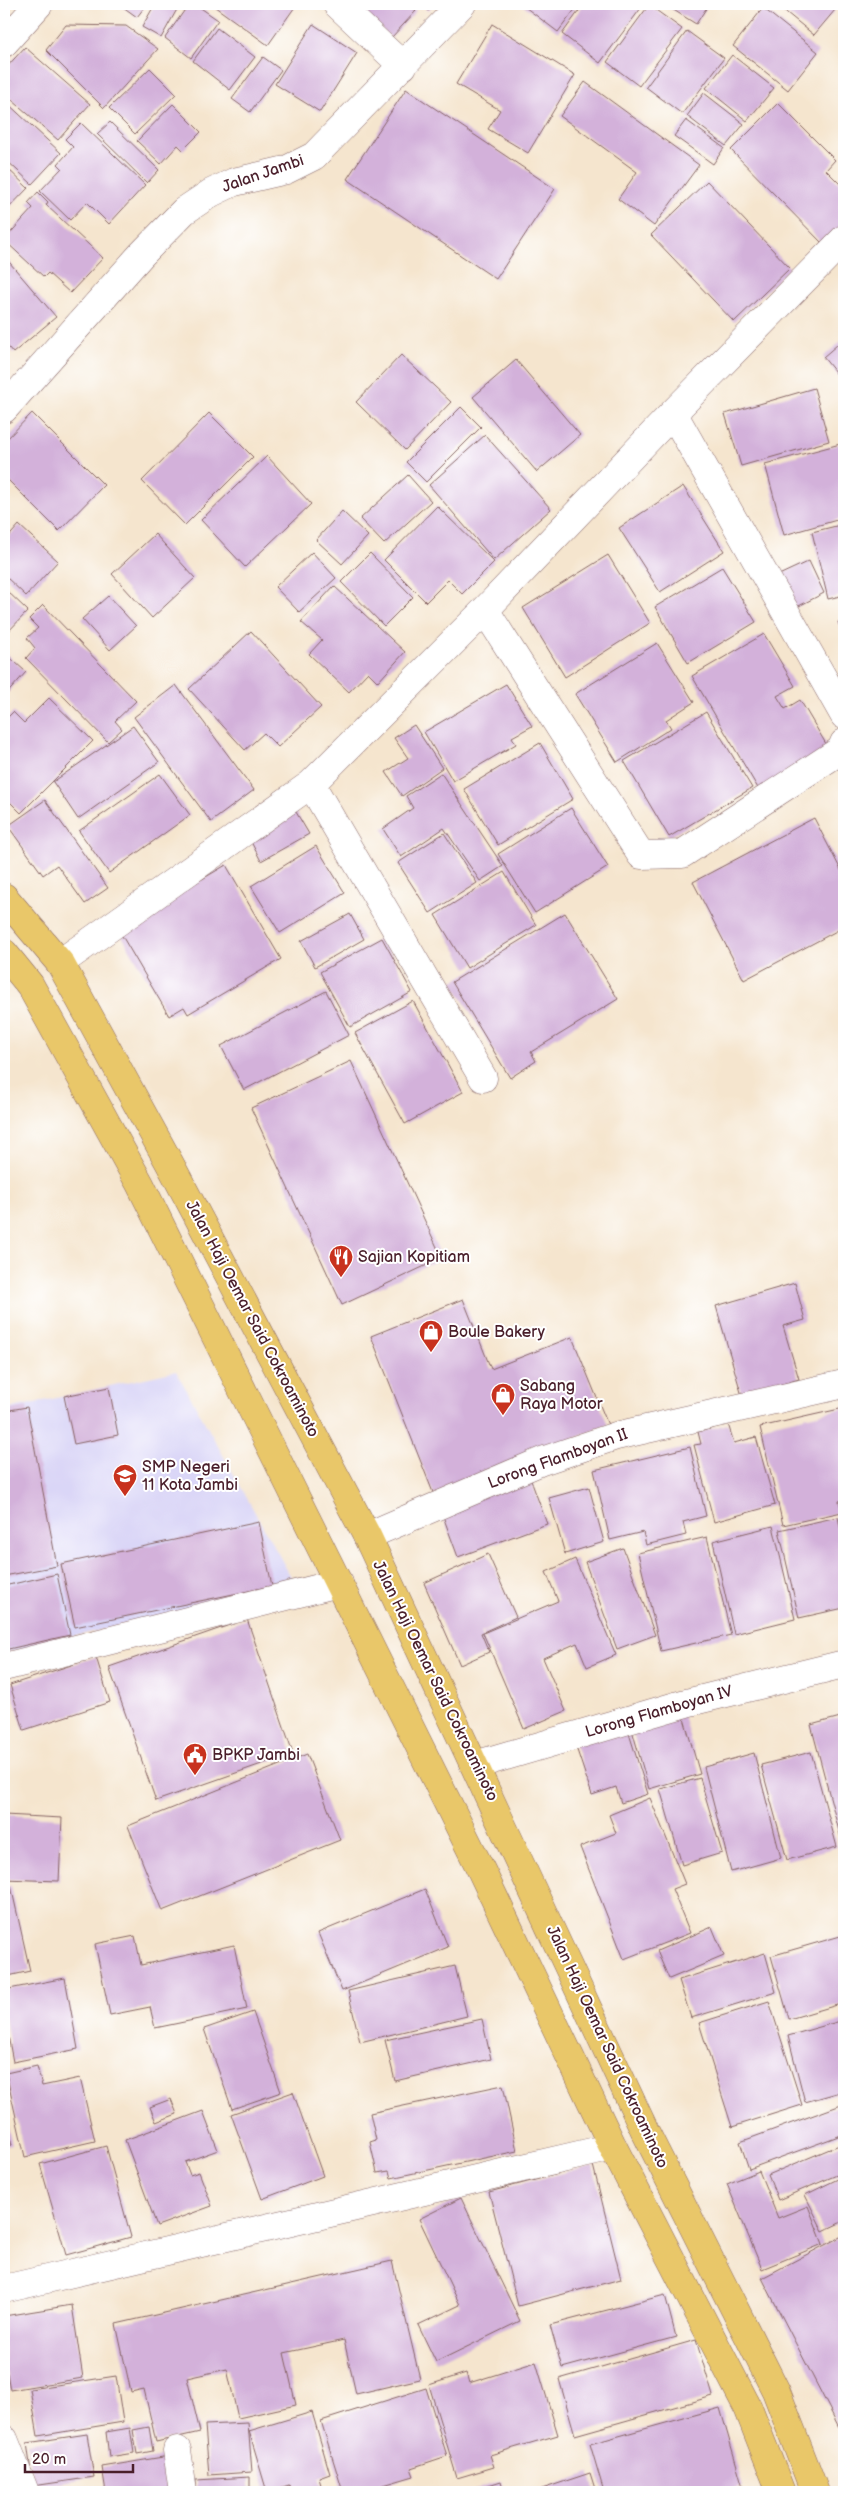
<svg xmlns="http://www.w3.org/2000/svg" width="848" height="2496" font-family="'Balsamiq Sans',sans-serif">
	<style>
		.built { fill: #dad6f7 }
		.building { fill: #d3b1da }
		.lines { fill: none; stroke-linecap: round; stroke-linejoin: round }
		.minor-casing { stroke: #866464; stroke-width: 29 }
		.major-casing { stroke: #866464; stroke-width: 29 }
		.minor { stroke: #fff; stroke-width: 28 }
		.major { stroke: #e9c769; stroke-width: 28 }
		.labels { text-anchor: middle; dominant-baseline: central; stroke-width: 4; stroke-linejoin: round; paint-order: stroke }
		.street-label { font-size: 16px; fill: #4a1f2b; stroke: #fff }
		.poi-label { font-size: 16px; fill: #4a1f2b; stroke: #fff; text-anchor: start }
	</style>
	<rect width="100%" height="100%" fill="#fff"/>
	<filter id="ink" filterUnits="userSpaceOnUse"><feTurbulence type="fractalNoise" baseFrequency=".02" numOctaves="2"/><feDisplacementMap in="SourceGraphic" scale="10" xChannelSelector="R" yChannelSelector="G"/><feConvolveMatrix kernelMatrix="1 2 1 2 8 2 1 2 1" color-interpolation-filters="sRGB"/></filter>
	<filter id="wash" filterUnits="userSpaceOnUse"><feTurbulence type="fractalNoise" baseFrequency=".0096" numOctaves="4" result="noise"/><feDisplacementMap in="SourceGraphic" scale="20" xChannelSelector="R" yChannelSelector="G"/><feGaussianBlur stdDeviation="1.12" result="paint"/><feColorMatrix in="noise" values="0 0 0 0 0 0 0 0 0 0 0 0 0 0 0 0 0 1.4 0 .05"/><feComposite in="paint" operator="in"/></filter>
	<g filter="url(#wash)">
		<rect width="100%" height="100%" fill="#f5e5ce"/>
		<path class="built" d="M176,1371L295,1584L4,1653V1410Z"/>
		<g id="blocks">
			<path class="building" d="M119,4H147L137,17Z
				M155,4H180L161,38L142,27Z
				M189,4H195L218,20L191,58L165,38Z
				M211,4H297L268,45Z
				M353,4H408L416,11L391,38Z
				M421,4H435L428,11Z
				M521,4H579L558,32Z
				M584,4H644L600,63L562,34Z
				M664,4H709L696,24Z
				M776,4H840L814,35Z
				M649,5L682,29L639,86L607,62Z
				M763,8L818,52L788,90L733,46Z
				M313,24L357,53L320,112L275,84Z
				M492,24L575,75L528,153L488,129L500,110L456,84Z
				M66,25L126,26L158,49L104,108L46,50Z
				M217,28L255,57L230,90L193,61Z
				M687,31L724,58L682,114L646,87Z
				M25,47L90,104L58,140L4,93V70Z
				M732,55L774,88L747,121L706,88Z
				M263,57L281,70L250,112L232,99Z
				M150,68L176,94L135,134L109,108Z
				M585,82L699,165L654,226L618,199L637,172L560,116Z
				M406,89L555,189L496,279L347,179Z
				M704,93L744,124L726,146L687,116Z
				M4,100L61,153L32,184L4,158Z
				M778,103L835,160L826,170L844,188V223L823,244L731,150Z
				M173,104L201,132L183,150L178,145L161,164L137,141Z
				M686,120L724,148L713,164L674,136Z
				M110,122L159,170L147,183L97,134Z
				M81,123L145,185L109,224L87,202L70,220L40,191L62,168L58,164L73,147L65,139Z
				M4,165L28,188L4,213Z
				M707,181L790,268L734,322L651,235Z
				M38,192L48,202L46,205L103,258L70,293L48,273L44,277L4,240L33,208L28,203Z
				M4,256L56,317L13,353L4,342Z
				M844,339V383L823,357Z
				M401,355L451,402L405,450L356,402Z
				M516,360L580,435L537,472L473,397Z
				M814,388L829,441L741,466L725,414Z
				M461,407L481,427L426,482L406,462Z
				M32,413L104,485L59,531L4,476V442Z
				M209,413L253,457L185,525L142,481Z
				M485,435L551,509L494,560L429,485Z
				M844,443V518L784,535L765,464Z
				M267,456L311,504L245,567L201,520Z
				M408,475L431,501L384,544L360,519Z
				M683,486L724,551L660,592L619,528Z
				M437,506L494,562L462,594L448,580L426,602L384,560Z
				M342,511L368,536L342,564L316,540Z
				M844,524V595L828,599L812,532Z
				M19,525L58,561L26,596L4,575V542Z
				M155,534L195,578L152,618L112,574Z
				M312,552L336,578L299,612L275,587Z
				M370,553L413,597L384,626L341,582Z
				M608,555L650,623L565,677L523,608Z
				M809,561L824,593L795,608L779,575Z
				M722,567L756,622L688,663L655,607Z
				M334,586L405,652L378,682L368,672L349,692L309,654L322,640L301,622Z
				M4,588L28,611L4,636Z
				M108,596L136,626L110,650L82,619Z
				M43,605L136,701L115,721L122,729L108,742L26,658L35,648L27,638L38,628L29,619Z
				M844,619V637L838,622Z
				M251,631L321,707L278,747L264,733L245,750L189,689Z
				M764,634L795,686L777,696L785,709L800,700L829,749L759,790L692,676Z
				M657,643L694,702L666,720L671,728L617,762L575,694Z
				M4,652L26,672L4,697Z
				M506,684L532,726L512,737L516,744L453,781L424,732Z
				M176,685L254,790L211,822L134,717Z
				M49,698L93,741L21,813L4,796V721L13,712L24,723Z
				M706,712L752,788L669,837L624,761Z
				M414,725L442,768L402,796L386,772L408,758L394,738Z
				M133,726L159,762L78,819L53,782Z
				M540,743L573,799L498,845L464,789Z
				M441,773L503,866L480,881L444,828L401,857L383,829L413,808L406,796Z
				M160,774L190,815L109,873L79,831Z
				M45,800L108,888L85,904L57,865L43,875L8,826Z
				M571,808L608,867L535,913L498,854Z
				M296,812L309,834L261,861L249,838Z
				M814,818L844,876V927L744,980L693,882Z
				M444,833L477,883L430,913L398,863Z
				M316,846L345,893L280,933L251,886Z
				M226,865L281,959L188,1014L184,1007L169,1016L118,929Z
				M504,872L536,925L467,968L435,915Z
				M565,913L618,999L531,1052L536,1061L510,1078L452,982Z
				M350,914L364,939L315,967L301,941Z
				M382,938L412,992L350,1027L320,972Z
				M326,991L349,1035L244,1090L221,1046Z
				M413,1001L463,1092L405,1124L355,1033Z
				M351,1061L442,1258L342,1305L251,1108Z
				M795,1283L805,1320L783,1326L799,1379L742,1396L716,1306Z
				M463,1299L491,1369L572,1337L608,1425L434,1495L371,1336Z
				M109,1387L118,1435L74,1444L64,1396Z
				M27,1407L57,1566L4,1576V1411Z
				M844,1408V1500L839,1501L842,1512L783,1525L760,1427Z
				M728,1424L734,1443L756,1437L775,1505L714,1522L694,1445L701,1444L698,1432Z
				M690,1447L706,1516L683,1522L686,1535L646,1545L643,1532L610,1540L594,1470Z
				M529,1475L547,1524L458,1557L440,1508Z
				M589,1487L604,1542L565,1554L549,1498Z
				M838,1517L844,1545V1608L799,1618L779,1530Z
				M259,1522L272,1586L75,1627L61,1564Z
				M773,1526L795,1619L734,1634L713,1541Z
				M707,1537L731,1635L661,1651L638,1553Z
				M623,1548L655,1635L617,1649L585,1562Z
				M488,1554L516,1617L481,1633L489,1652L460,1665L424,1583Z
				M575,1559L616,1655L587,1667L577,1643L543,1658L566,1711L524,1729L483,1633L558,1601L546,1572Z
				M57,1574L70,1635L4,1650V1586Z
				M247,1619L293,1753L156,1801L109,1667Z
				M96,1657L110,1702L24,1730L10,1685Z
				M683,1715L700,1774L649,1789L632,1730Z
				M844,1716V1850L811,1725Z
				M627,1727L648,1794L621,1803L616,1787L592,1795L575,1744Z
				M811,1752L837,1847L787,1860L761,1765Z
				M754,1753L781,1858L731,1872L704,1767Z
				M307,1754L340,1840L162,1911L128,1826Z
				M700,1778L722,1853L682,1865L660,1789Z
				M650,1798L685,1884L672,1889L690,1933L624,1959L580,1847L616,1833L609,1815Z
				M4,1815L62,1818L59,1881L4,1879Z
				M11,1886L30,1971L4,1977V1887Z
				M425,1889L448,1947L342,1991L318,1933Z
				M712,1927L724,1956L669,1979L657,1951Z
				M844,1935V2003L789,2019L771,1956Z
				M135,1936L141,1965L234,1945L247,2009L155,2028L150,2007L110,2015L95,1944Z
				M765,1953L776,1992L691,2018L679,1980Z
				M455,1966L467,2016L360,2042L348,1991Z
				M65,1978L78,2049L13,2062L4,2014V1990Z
				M769,2001L802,2105L732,2127L699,2023Z
				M253,2012L281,2092L232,2109L204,2029Z
				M482,2019L491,2059L395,2081L385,2040Z
				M844,2020V2091L805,2102L788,2036Z
				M37,2066L42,2086L80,2078L95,2141L25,2157L6,2073Z
				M503,2085L517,2151L391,2178L389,2171L377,2173L370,2142L376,2140L370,2113Z
				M293,2092L323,2176L262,2199L231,2114Z
				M171,2099L177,2114L156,2122L150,2107Z
				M844,2104V2134L749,2169L740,2142Z
				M203,2111L218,2150L185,2162L190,2175L199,2172L212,2206L157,2226L125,2140Z
				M4,2112L12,2145L4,2146Z
				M844,2143V2172L778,2200L768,2175Z
				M106,2146L131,2237L66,2255L40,2164Z
				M593,2165L621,2279L518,2306L489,2192Z
				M759,2171L778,2218L808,2206L823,2244L762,2269L727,2184Z
				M840,2178L844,2186V2221L823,2231L805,2195Z
				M461,2198L520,2321L436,2362L418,2325L460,2305L419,2219Z
				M844,2235V2437L762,2278Z
				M392,2261L420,2379L356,2394L344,2340L284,2353L296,2405L238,2418L227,2369L187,2378L200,2432L156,2442L144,2389L131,2392L116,2324Z
				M665,2295L676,2337L562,2368L550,2325Z
				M72,2305L83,2378L10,2390L7,2373H4V2316Z
				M696,2340L713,2396L575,2435L559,2379Z
				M536,2362L558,2435L490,2455L494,2467L457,2478L429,2385L466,2373L469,2383Z
				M116,2376L123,2422L38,2436L30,2389Z
				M426,2388L447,2456L411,2468L414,2476L370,2489L371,2492H343L321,2421Z
				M720,2408L743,2487L726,2492H604L590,2444Z
				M312,2412L330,2474L319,2478L323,2492H291L289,2485L267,2492L249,2431Z
				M248,2423L252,2472L209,2475L205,2425Z
				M149,2427L153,2451L137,2454L133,2430Z
				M130,2428L134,2453L109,2457L106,2432Z
				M87,2434L94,2477L33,2486L27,2443Z
				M169,2456L174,2492H106L102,2467Z
				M590,2473L596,2492H533Z
				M250,2477V2492H196V2480Z
				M501,2481L504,2492H467Z"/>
		</g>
	</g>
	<g filter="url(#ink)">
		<use href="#blocks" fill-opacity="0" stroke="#866464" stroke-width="1"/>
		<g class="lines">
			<defs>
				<path id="minor" d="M337,4L403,66
					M4,43L39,4
					M4,409L141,255L184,211L211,193L234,182L286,170L314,156L462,4
					M673,413L844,715
					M485,610L641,855L682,854L841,750L844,743
					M311,784L483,1078
					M60,963L311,784L485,610L673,413L844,239
					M367,1536L542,1461L616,1436L844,1384
					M4,1667L339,1583
					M475,1765L686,1703L844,1664
					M4,2289L613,2147
					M4,2439L25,2492
					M177,2450L183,2492"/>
				<path id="major" d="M4,897L60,963L170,1164L367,1536L645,2131L776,2391L815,2492
					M4,953L30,985L140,1184L481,1870L613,2147L748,2408L781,2492"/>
			</defs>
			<use href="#minor" class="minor-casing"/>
			<use href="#major" class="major-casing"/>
			<use href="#minor" class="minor"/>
			<use href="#major" class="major"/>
		</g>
	</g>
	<defs>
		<symbol id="restaurant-pin" viewBox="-11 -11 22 30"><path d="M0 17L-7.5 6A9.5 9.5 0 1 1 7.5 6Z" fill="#c8321e" stroke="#fff"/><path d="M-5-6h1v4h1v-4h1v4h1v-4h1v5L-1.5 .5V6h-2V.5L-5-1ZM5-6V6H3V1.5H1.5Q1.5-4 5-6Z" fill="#fff"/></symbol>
		<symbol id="shop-pin" viewBox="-11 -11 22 30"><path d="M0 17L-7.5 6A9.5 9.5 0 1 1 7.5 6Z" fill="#c8321e" stroke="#fff"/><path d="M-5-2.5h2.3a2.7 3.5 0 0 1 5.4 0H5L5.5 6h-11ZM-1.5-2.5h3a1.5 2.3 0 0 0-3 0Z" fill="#fff"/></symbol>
		<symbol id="school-pin" viewBox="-11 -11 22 30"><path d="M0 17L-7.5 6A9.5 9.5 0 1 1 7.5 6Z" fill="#c8321e" stroke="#fff"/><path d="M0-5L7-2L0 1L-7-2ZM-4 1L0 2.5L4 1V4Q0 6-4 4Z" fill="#fff"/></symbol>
		<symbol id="civic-pin" viewBox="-11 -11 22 30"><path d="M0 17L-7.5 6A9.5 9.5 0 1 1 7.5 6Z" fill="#c8321e" stroke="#fff"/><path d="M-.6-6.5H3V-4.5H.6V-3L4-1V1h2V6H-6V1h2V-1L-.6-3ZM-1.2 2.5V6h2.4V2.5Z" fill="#fff"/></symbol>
	</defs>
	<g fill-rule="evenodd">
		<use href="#restaurant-pin" x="327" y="1243" width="28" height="38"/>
		<use href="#shop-pin" x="417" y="1318" width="28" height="38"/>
		<use href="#shop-pin" x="489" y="1381" width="28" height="38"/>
		<use href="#school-pin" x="111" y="1462" width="28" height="38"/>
		<use href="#civic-pin" x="181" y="1741" width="28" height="38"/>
	</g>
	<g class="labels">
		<g class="street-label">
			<text transform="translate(263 174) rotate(-19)">Jalan Jambi</text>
			<text transform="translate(252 1319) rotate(62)">Jalan Haji Oemar Said Cokroaminoto</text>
			<text transform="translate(558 1459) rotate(-20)">Lorong Flamboyan II</text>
			<text transform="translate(435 1681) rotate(64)">Jalan Haji Oemar Said Cokroaminoto</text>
			<text transform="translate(659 1712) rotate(-16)">Lorong Flamboyan IV</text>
			<text transform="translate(607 2047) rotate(65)">Jalan Haji Oemar Said Cokroaminoto</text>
		</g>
		<g class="poi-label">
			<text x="358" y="1257">Sajian Kopitiam</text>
			<text x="448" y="1332">Boule Bakery</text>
			<text x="520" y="1386">Sabang<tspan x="520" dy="18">Raya Motor</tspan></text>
			<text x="142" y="1467">SMP Negeri<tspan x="142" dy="18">11 Kota Jambi</tspan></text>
			<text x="212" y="1755">BPKP Jambi</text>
		</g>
	</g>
	<rect width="848" height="2496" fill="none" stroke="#fff" stroke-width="20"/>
	<path d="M25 2464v8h108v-8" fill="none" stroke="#4a1f2b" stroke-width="2.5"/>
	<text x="32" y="2464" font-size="15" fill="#4a1f2b" stroke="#ffffff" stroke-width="4" paint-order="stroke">20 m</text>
</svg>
